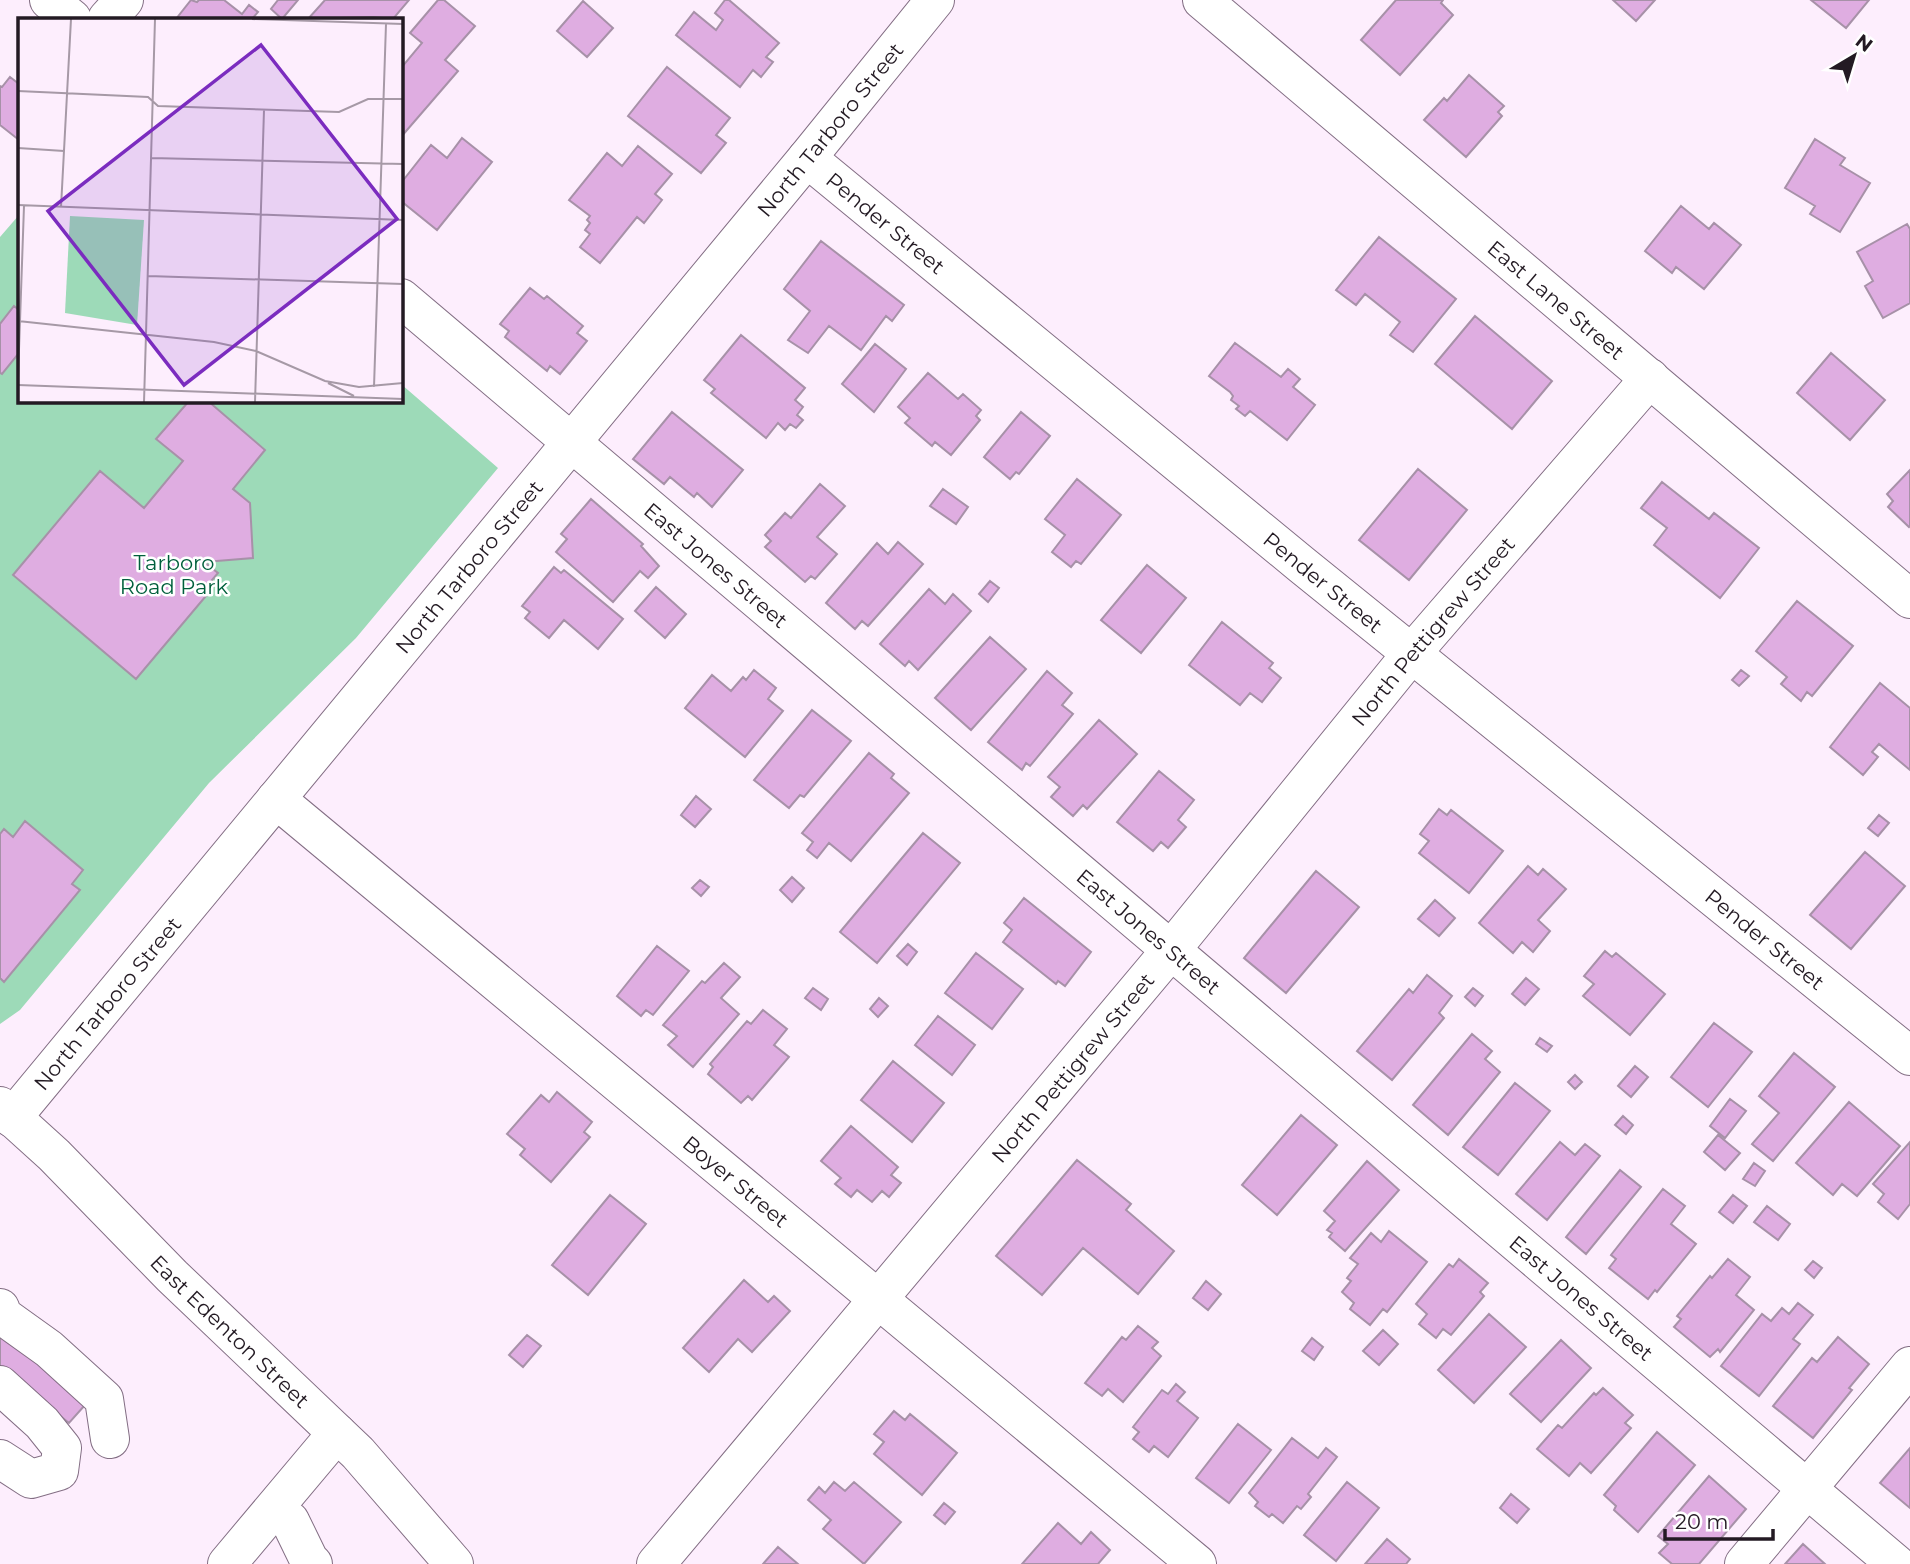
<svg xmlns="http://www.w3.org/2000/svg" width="1910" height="1564" font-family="Montserrat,sans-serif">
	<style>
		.green { fill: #9ddab8 }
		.building { fill: #dfade1; stroke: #a791a8; stroke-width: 2 }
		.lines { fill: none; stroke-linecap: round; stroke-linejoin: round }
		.minor-casing { stroke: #836e84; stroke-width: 40 }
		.major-casing { stroke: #836e84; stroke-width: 40 }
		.minor { stroke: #fff; stroke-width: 38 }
		.major { stroke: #fff; stroke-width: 38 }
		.labels { text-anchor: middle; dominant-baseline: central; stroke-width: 5; stroke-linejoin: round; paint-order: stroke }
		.street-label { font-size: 21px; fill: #231a23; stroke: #fff }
		.park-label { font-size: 21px; fill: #005f3c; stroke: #fff }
		.inset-road { fill: none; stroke: #a699a6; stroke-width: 2 }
		.view { fill: #7b2cbf; fill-opacity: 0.15; stroke: #7b2cbf; stroke-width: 3.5 }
		.inset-edge { fill: none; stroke: #231a23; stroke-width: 3.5 }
	</style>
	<rect width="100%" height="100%" fill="#fdeefd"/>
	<path class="green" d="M19,215V401H401V384L498,468L356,638L209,783L20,1010L0,1024V237Z"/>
	<path class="building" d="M191,0L197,2L199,0H224L242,14L249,5L258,12L252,19H176Z
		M278,0H298L282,19L271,9Z
		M325,0H409L393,19L373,17L308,19Z
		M438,0H444L475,26L445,60L458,71L401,137V68L422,43L410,33Z
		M725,0H729L779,43L766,57L773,62L761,77L753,70L740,87L676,35L694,12L716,30L723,20L715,13Z
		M1396,0H1443L1441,3L1453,15L1400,75L1361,40Z
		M1613,0H1655L1636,21Z
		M1811,0H1869L1846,28Z
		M583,1L613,28L587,57L557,31Z
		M667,67L730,118L716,135L726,143L701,173L628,116Z
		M1469,75L1504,106L1498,112L1502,116L1466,157L1424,120L1444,98L1447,101Z
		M10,77L19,84V140L0,125V86L2,87Z
		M462,138L492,162L437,230L401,201V183L431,145L447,158Z
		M1815,139L1845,158L1840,165L1870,183L1840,232L1810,214L1815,206L1785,188Z
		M638,146L672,174L655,194L662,200L644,223L637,217L600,263L580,247L590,234L585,230L590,223L587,220L590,216L569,200L607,153L622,166Z
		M1681,206L1709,229L1714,223L1741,245L1704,289L1676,267L1672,273L1645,251Z
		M1907,224L1910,229V303L1883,318L1865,286L1873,281L1857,252Z
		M1379,237L1456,299L1413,352L1390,335L1400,322L1365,294L1356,305L1336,290Z
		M821,241L904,305L892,321L886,316L861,350L829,326L808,353L788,340L810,311L784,289Z
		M530,288L544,299L547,296L583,326L577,333L587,341L560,374L550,366L547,371L505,337L509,331L500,324Z
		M14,306L19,310V353L2,374L0,373V324Z
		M1475,316L1552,381L1512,429L1435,364Z
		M741,335L805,388L795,400L803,407L797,415L803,420L796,428L790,424L785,430L778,423L766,438L711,393L715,389L704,380Z
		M1235,343L1281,377L1288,369L1300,379L1293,387L1315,405L1287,440L1250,411L1245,416L1236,409L1239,406L1231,400L1233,396L1230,392L1209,376Z
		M875,344L906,369L874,412L842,384Z
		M1831,353L1885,400L1850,440L1797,393Z
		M928,373L958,399L963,394L981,410L976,416L980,420L951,455L935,442L932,446L905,423L910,418L898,407Z
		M189,401H208L265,450L233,489L250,503L253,558L204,562L218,573L207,586L211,590L136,679L13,575L100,471L144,508L183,461L156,439Z
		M672,412L743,470L712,507L697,493L694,497L670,477L664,484L633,459Z
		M1021,412L1050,436L1019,474L1016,472L1010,479L984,457Z
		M1418,469L1467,510L1409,580L1359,540Z
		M1910,470V526L1909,527L1888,507L1893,501L1887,494Z
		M1077,479L1121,515L1081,564L1076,561L1071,567L1052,552L1065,535L1045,519Z
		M1662,482L1709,519L1714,513L1759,548L1720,598L1654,545L1667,528L1641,508Z
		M820,484L845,506L817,537L837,554L815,579L811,576L805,582L765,547L771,541L765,535L785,513L791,518Z
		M943,489L968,507L956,524L930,506Z
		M591,499L643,544L641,546L659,566L648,578L640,571L613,602L556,552L567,539L561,534Z
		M898,542L923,564L868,626L862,621L855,629L826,603L877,543L888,554Z
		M1147,565L1186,598L1141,653L1101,620Z
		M554,567L561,573L564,570L623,619L598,649L564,620L549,638L525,618L530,612L522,606Z
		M990,581L999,588L988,602L979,594Z
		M656,587L686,614L665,638L635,611Z
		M929,589L945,604L953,594L971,611L918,670L909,661L905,666L880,644Z
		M1797,601L1853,646L1812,696L1807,692L1801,701L1781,684L1787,677L1756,651Z
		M1222,622L1273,663L1269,668L1281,678L1262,702L1250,693L1240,705L1189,665Z
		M990,637L1026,669L971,730L935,698Z
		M754,670L776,688L768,699L783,711L745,757L685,708L712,675L731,691L743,677L746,680Z
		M1741,670L1749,676L1739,686L1732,680Z
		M1047,671L1072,693L1062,705L1073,714L1030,766L1026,763L1022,770L988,742Z
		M1880,683L1910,708V770L1879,744L1872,752L1878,757L1863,775L1830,747Z
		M812,710L851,741L804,797L800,795L789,808L754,780Z
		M1099,720L1137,754L1087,809L1083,805L1073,816L1051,797L1060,787L1048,777Z
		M869,753L894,774L891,778L909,793L851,861L829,843L817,858L807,850L813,842L802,833Z
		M1159,771L1194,800L1178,820L1186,827L1168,848L1161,842L1153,851L1117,822Z
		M696,796L711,809L695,827L681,815Z
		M1439,809L1447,815L1451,810L1503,851L1469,893L1419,853L1429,841L1420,834Z
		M1879,815L1889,823L1878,836L1868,828Z
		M25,821L83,870L72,884L80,890L4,982L0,978V834L4,829L13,837Z
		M923,833L960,863L877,963L840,932Z
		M1865,852L1905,886L1851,949L1810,915Z
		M1528,866L1538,875L1543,869L1566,889L1538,920L1550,931L1533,952L1522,942L1513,953L1479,923Z
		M1316,871L1359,907L1286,993L1244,958Z
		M792,877L804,888L792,902L780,890Z
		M700,880L709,887L701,896L692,888Z
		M1024,898L1091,952L1065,986L1058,981L1056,984L1003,942L1012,930L1004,923Z
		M1435,900L1455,918L1439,936L1418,919Z
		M908,944L917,952L907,965L897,956Z
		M657,946L689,971L653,1015L646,1010L641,1016L617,996Z
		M1605,951L1612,957L1616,953L1665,994L1630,1035L1583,996L1594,984L1584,976Z
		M976,953L1023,989L992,1029L945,993Z
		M724,963L740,977L721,998L739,1014L693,1067L668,1045L677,1036L663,1025L702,981L705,983Z
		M1427,975L1452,996L1439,1013L1444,1018L1392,1080L1357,1051L1409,989L1413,993Z
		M1526,978L1539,989L1525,1005L1512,994Z
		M813,988L828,999L821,1010L805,998Z
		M1473,988L1483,996L1475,1006L1465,997Z
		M879,998L888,1006L878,1017L870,1009Z
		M763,1010L787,1029L774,1045L789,1057L752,1100L748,1096L741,1103L708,1074L713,1067L710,1064L747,1021L751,1024Z
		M938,1016L975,1045L952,1075L915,1045Z
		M1714,1023L1752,1052L1708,1107L1671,1077Z
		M1472,1034L1492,1051L1485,1059L1500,1072L1448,1135L1413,1105Z
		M1540,1038L1552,1046L1547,1052L1536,1044Z
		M1794,1053L1835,1087L1773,1161L1752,1144L1779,1113L1759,1096Z
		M893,1061L944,1103L912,1142L861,1100Z
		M1635,1066L1648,1077L1631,1097L1618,1086Z
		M1575,1075L1582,1082L1575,1089L1568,1082Z
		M1515,1083L1550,1111L1498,1175L1463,1147Z
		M557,1092L592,1122L584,1132L590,1137L551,1182L520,1155L525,1149L507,1134L541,1095L549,1102Z
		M1730,1099L1746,1111L1725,1138L1710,1126Z
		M1849,1102L1900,1146L1857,1196L1842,1184L1833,1195L1796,1163Z
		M1301,1115L1337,1145L1277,1215L1242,1185Z
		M1623,1116L1633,1125L1626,1134L1615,1125Z
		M851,1126L898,1167L891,1175L901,1183L889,1197L882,1191L872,1202L857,1190L851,1197L835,1184L841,1178L821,1161Z
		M1718,1135L1740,1153L1725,1170L1704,1152Z
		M1560,1142L1575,1155L1585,1144L1600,1156L1547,1220L1516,1194Z
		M1910,1142V1204L1898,1219L1878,1202L1884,1194L1873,1184Z
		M1077,1160L1131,1204L1126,1210L1174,1251L1138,1294L1083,1248L1042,1295L996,1256Z
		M1367,1161L1399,1190L1345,1251L1329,1237L1332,1233L1327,1230L1335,1221L1324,1211Z
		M1754,1163L1765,1171L1755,1186L1743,1179Z
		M1620,1170L1641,1187L1586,1254L1566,1237Z
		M1663,1189L1685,1206L1671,1224L1696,1244L1657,1292L1655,1290L1648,1299L1609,1268L1616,1259L1611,1255Z
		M610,1195L646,1224L588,1295L552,1265Z
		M1733,1195L1747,1206L1733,1223L1719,1212Z
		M1767,1206L1790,1224L1778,1240L1754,1222Z
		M1389,1231L1427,1262L1387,1312L1383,1309L1370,1325L1350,1309L1354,1303L1342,1292L1351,1281L1347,1278L1358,1264L1350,1258L1371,1233L1381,1242Z
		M1459,1259L1488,1283L1480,1292L1484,1296L1451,1335L1443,1329L1436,1338L1419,1324L1427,1314L1416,1304L1449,1264L1453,1267Z
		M1728,1259L1750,1277L1736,1295L1754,1310L1720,1352L1718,1349L1710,1357L1674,1327L1681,1319L1677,1316L1710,1276L1712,1278Z
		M1813,1261L1822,1268L1814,1278L1805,1270Z
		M744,1280L768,1302L774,1296L790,1311L752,1352L738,1339L709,1372L683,1348Z
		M1206,1281L1221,1294L1208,1310L1193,1298Z
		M1798,1303L1813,1315L1793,1339L1800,1344L1759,1396L1721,1366L1762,1314L1771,1321L1782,1308L1789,1314Z
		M1489,1314L1526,1347L1474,1403L1438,1370Z
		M0,1325L85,1405L69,1423L0,1368Z
		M1138,1326L1158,1342L1152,1348L1161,1356L1123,1402L1108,1389L1102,1396L1085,1383L1122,1337L1126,1340Z
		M1383,1330L1398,1344L1379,1365L1363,1351Z
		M527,1335L541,1346L523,1367L509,1355Z
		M1838,1337L1869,1364L1849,1388L1852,1390L1813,1438L1773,1406L1812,1358L1817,1362Z
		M1312,1338L1323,1347L1314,1360L1302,1351Z
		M1561,1340L1591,1368L1541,1422L1510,1394Z
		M1176,1384L1185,1392L1177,1401L1198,1418L1168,1457L1154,1446L1149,1452L1133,1439L1139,1432L1133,1427L1162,1390L1168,1394Z
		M1603,1388L1633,1415L1625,1423L1631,1428L1591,1473L1580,1463L1569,1476L1537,1449L1558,1425L1562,1428L1594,1393L1596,1395Z
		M894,1411L905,1420L910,1414L957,1453L922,1495L874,1454L884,1442L874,1434Z
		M1238,1424L1271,1450L1229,1503L1196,1478Z
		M1657,1432L1695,1465L1638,1532L1614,1510L1616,1506L1604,1495Z
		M1292,1438L1318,1458L1326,1448L1337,1457L1308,1494L1311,1497L1301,1509L1297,1506L1283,1523L1272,1514L1269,1517L1255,1506L1258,1502L1249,1493Z
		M1910,1448V1508L1880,1483Z
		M1709,1476L1746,1509L1699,1564H1672L1659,1553L1668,1544L1658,1536Z
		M834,1482L845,1491L854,1482L901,1522L864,1564L823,1529L831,1520L808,1500L819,1487L825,1493Z
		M1347,1482L1379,1508L1336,1561L1304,1535Z
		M1511,1494L1529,1509L1517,1523L1500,1508Z
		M944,1503L955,1512L945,1524L934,1515Z
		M1058,1523L1081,1544L1091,1532L1110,1550L1098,1564H1022Z
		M1387,1539L1410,1559L1406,1564H1365Z
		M1803,1544L1825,1564H1785Z
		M778,1547L798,1564H763Z"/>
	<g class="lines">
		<defs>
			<g id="minor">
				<path d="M49,0L72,19"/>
				<path id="s1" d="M1202,0L1910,599"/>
				<path d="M107,19L124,0"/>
				<path id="s2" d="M807,158L1302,565L1910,1056"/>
				<path id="s3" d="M401,298L1896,1564"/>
				<path id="s4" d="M276,799L1197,1564"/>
				<path id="s5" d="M12,1118L807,158L935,0"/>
				<path d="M0,1308L3,1316L49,1349L104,1399L110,1439"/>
				<path d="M0,1385L42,1423L62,1448L59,1471L31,1479L0,1459"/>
				<path d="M290,1521L309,1560L313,1564"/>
				<path d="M227,1564L337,1433"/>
				<path id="s6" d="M656,1564L1171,950L1412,653L1650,378"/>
				<path d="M1744,1564L1910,1366"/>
			</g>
			<g id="major">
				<path id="s7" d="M0,1106L54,1155L172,1276L358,1453L454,1564"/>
			</g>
		</defs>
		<use href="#minor" class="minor-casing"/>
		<use href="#major" class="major-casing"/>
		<use href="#minor" class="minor"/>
		<use href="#major" class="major"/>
	</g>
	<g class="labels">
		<g class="street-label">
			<text stroke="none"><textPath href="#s5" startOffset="1283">North Tarboro Street</textPath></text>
			<text stroke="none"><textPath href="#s2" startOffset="102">Pender Street</textPath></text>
			<text stroke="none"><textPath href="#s1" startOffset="464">East Lane Street</textPath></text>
			<text stroke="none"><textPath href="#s3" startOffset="413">East Jones Street</textPath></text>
			<text stroke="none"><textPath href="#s5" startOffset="716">North Tarboro Street</textPath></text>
			<text stroke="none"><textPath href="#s2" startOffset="668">Pender Street</textPath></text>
			<text stroke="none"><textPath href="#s6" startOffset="1214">North Pettigrew Street</textPath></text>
			<text stroke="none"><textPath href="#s3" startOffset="980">East Jones Street</textPath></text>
			<text stroke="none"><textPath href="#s2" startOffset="1236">Pender Street</textPath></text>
			<text stroke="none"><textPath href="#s5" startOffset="149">North Tarboro Street</textPath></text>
			<text stroke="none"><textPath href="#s6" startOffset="648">North Pettigrew Street</textPath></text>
			<text stroke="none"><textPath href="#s4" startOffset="598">Boyer Street</textPath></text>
			<text stroke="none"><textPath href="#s3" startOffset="1547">East Jones Street</textPath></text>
			<text stroke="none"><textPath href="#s7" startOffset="322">East Edenton Street</textPath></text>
		</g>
		<g class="park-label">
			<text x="174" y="562">Tarboro<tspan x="174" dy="24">Road Park</tspan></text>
		</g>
	</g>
	<g transform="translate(18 18)">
		<rect width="385" height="385" fill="#fdeefd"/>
		<path d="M52,198L126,202L119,307L47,295Z" fill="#9ddab8"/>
		<path class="inset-road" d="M234,1L385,6M0,73L130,79L140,88L321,94L350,81H385M0,130L46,133M133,140L385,146M0,187L385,202M43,189L53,1M130,258L385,266M0,303L196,324L238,333L307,363L341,369L385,365M128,316L137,1M0,360L6,188M310,365L336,378M0,367L385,381M356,369L368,6M126,384L128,316M237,384L246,92"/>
		<path class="view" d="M243,27L379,201L166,367L30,193Z"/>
		<rect width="385" height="385" class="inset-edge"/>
	</g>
	<g transform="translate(1854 56) rotate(38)" stroke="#ffffff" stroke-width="5" paint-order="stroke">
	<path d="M0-5L12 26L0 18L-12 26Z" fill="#231a23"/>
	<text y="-10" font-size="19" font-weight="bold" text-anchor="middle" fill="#231a23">N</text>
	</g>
	<path d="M1665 1529v10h108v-10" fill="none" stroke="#231a23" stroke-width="3.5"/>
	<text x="1675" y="1529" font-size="21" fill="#231a23" stroke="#ffffff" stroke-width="5" paint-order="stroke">20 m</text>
</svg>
